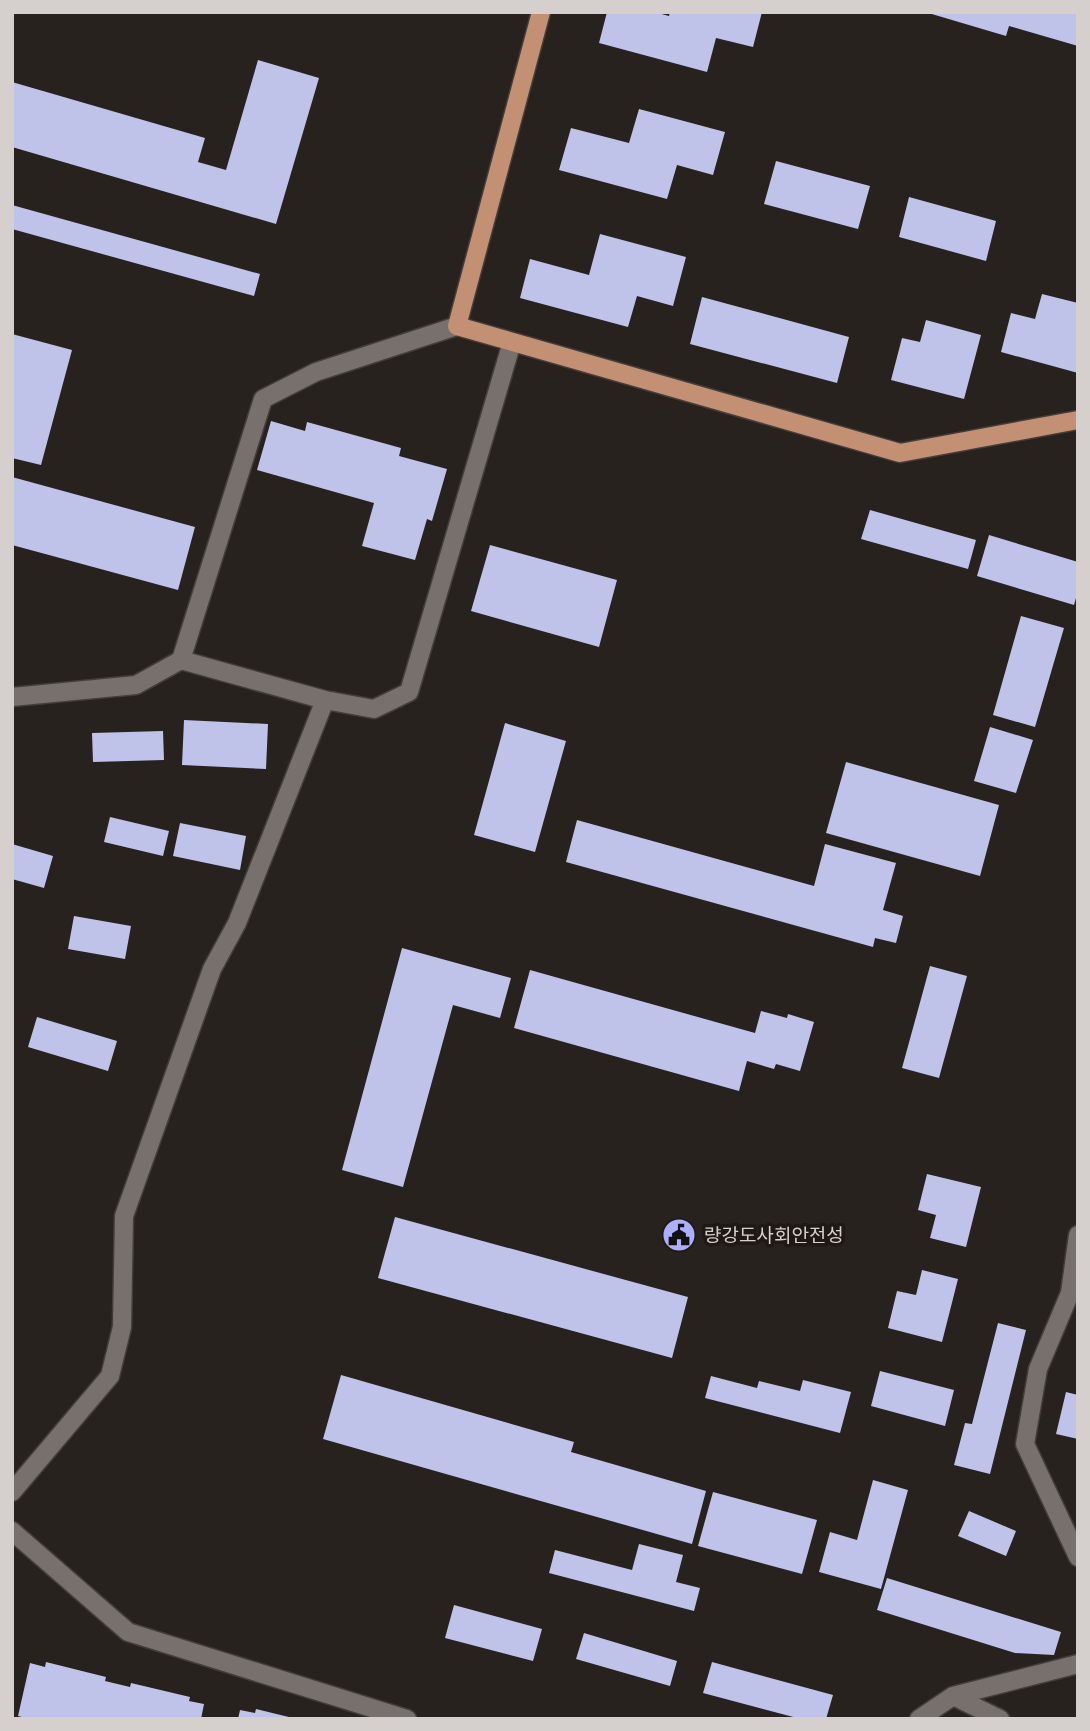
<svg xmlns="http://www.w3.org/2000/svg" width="1090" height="1731" font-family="Merriweather,'Noto Sans KR',serif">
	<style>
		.building { fill: #bfc2e9 }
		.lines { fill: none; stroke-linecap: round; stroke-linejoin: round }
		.minor-casing { stroke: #443e3b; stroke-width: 21 }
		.major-casing { stroke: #443e3b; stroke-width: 21 }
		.minor { stroke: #78706c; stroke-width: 18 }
		.major { stroke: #c49073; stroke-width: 18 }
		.labels { text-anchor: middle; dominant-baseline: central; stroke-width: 7; stroke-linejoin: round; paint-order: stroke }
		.poi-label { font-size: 19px; fill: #d5d0ce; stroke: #1f1815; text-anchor: start }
	</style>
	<rect width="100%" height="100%" fill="#28221e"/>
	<path class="building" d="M607,12H654L669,16L670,12H762L753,47L716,38L707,72L599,43Z
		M925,12H1078V46L1009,26L1006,36Z
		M258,60L319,78L276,224L12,147V82L205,138L198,162L226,170Z
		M639,109L725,132L713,175L677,165L667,199L559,170L571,128L629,143Z
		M776,161L870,186L858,229L764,204Z
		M909,197L996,221L986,261L899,237Z
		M12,205L260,274L254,296L12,229Z
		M600,234L686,257L673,306L637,296L628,327L520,298L530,259L589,275Z
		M1042,294L1078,303V373L1001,352L1011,313L1035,319Z
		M702,297L849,337L837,383L690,344Z
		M926,320L981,335L964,399L891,380L902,338L920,342Z
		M12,334L72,350L41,465L12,458Z
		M271,421L305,431L307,422L401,448L399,456L447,469L432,521L427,519L415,560L362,546L374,503L257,470Z
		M12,477L195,527L178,590L12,545Z
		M870,510L976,540L968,569L861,539Z
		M989,535L1078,562V591L1074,605L977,576Z
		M490,545L617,580L599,647L471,611Z
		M1021,616L1064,628L1035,727L993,715Z
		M184,720L268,724L266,769L182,765Z
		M505,723L566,741L535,852L474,835Z
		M990,727L1033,740L1016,793L974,781Z
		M163,731L164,760L93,762L92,733Z
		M846,762L999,805L980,876L826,833Z
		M110,817L169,831L163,856L104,842Z
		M577,820L814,886L825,844L896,863L883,910L903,916L896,943L875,938L873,947L566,862Z
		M180,823L246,836L240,870L173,856Z
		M12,844L53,856L44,888L12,879Z
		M74,916L131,926L125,959L68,949Z
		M402,948L511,978L500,1018L453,1005L403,1187L342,1170Z
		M930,966L967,976L939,1078L902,1068Z
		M530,970L755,1033L761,1011L787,1018L788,1014L814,1022L800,1071L776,1064L774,1069L747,1061L739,1091L514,1028Z
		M37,1017L117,1041L108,1071L28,1047Z
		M927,1174L981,1187L966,1247L930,1238L936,1215L918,1210Z
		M395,1217L688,1297L672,1358L378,1278Z
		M922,1270L958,1279L942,1342L888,1328L897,1291L916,1295Z
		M998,1323L1026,1330L990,1474L954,1465L965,1423L972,1424Z
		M880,1371L954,1390L945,1426L871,1406Z
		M341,1375L574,1442L571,1452L706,1491L692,1544L323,1439Z
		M711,1376L757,1388L759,1381L800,1391L803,1380L851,1392L840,1433L705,1398Z
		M1066,1392L1078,1395V1439L1056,1434Z
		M873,1480L908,1490L881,1589L819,1572L830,1532L857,1540Z
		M713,1492L817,1520L802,1574L698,1546Z
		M969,1511L1016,1531L1006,1556L958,1536Z
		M639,1544L683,1555L676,1582L700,1588L694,1611L549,1573L555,1550L632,1570Z
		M887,1578L1061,1632L1054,1655L1015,1653L877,1610Z
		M454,1605L542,1629L533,1661L445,1638Z
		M584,1633L677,1661L670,1686L576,1659Z
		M46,1662L106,1677L105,1681L130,1687L131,1683L190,1697L189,1701L204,1704L201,1719H30L18,1716L30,1663L45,1667Z
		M712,1662L833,1695L826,1719H801L703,1693Z
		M256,1709L293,1718V1719H238L240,1710L255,1713Z"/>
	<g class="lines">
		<defs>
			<path id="minor" d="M181,660L325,700L374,709L409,692L512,342
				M12,697L136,685L181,660L263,399L316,372L457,326
				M1078,1292L1070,1293L1038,1369L1025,1444L1078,1557
				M1070,1293L1078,1235
				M12,1492L110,1376L122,1327L124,1216L212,969L237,923L325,700
				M12,1531L128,1632L407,1719
				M953,1696L1000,1719
				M919,1719L953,1696L1078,1664"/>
			<path id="major" d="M541,12L457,326L900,453L1078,420"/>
		</defs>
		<use href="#minor" class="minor-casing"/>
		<use href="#major" class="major-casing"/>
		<use href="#minor" class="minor"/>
		<use href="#major" class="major"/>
	</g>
	<defs>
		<symbol id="civic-disc" viewBox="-11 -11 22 22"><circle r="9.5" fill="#acaffb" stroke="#1f1815"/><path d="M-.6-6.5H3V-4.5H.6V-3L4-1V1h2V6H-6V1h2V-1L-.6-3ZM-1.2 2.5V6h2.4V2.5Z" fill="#111"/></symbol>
	</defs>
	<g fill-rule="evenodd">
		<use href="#civic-disc" x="660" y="1216" width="38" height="38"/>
	</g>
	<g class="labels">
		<g class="poi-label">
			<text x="704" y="1235">량강도사회안전성</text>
		</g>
	</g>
	<rect width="1090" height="1731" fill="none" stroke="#d5d0ce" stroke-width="28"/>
</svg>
